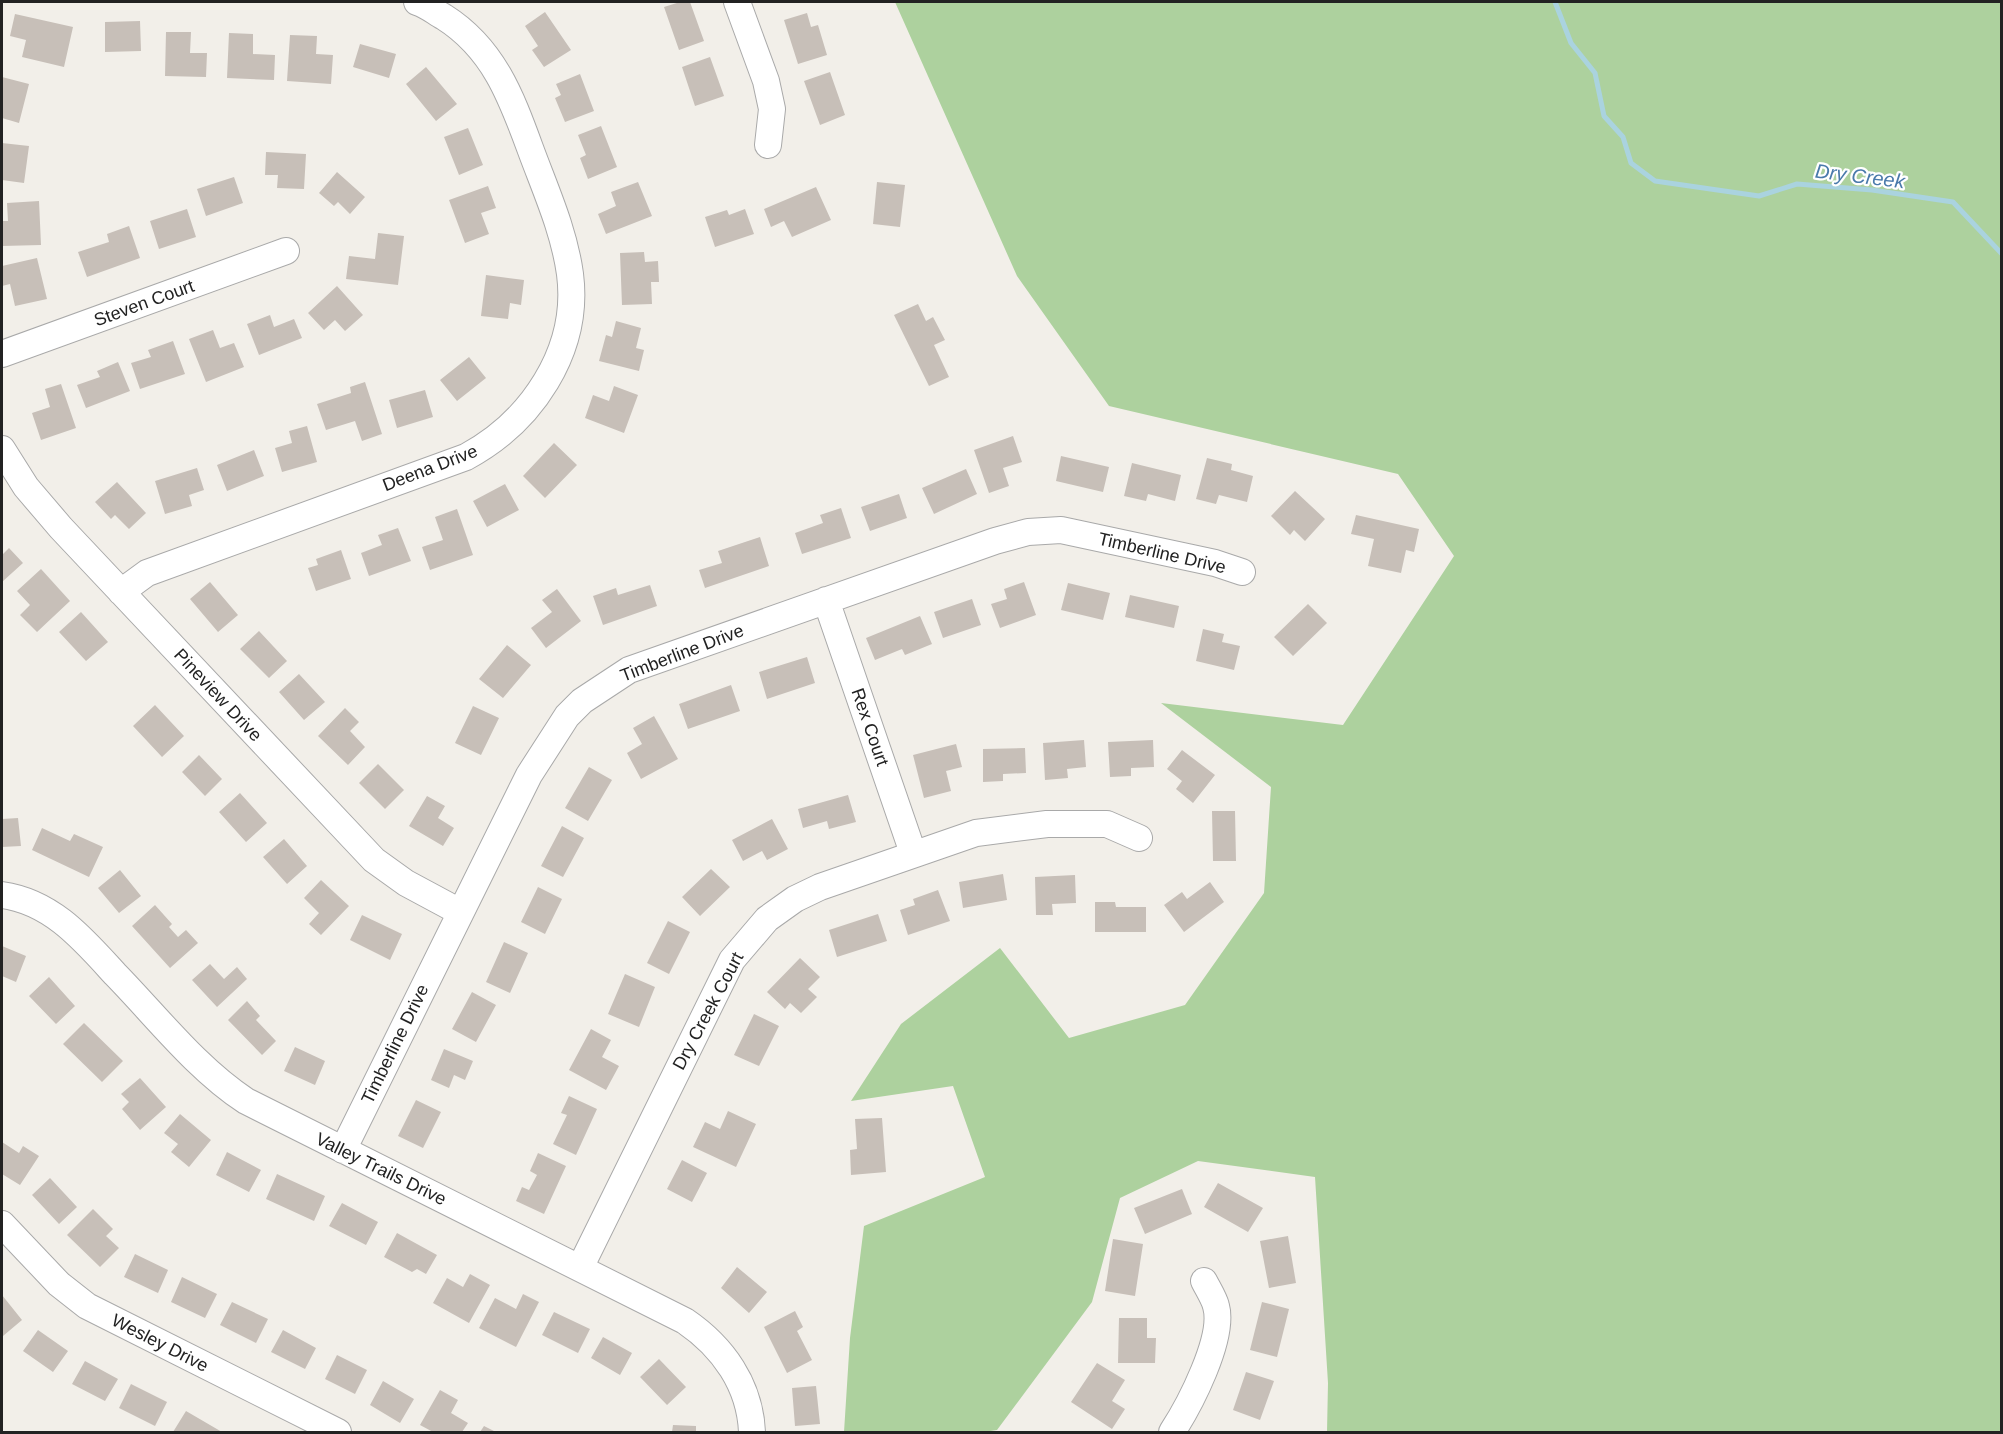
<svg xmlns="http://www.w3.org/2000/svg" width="2003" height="1434" font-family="Arial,sans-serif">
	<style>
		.forest { fill: #add19e }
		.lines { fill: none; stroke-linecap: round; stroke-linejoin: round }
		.stream { stroke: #aad3df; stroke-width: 5 }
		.building { fill: #c7bfb8 }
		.minor-casing { stroke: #a9a9a9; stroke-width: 28 }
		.minor { stroke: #fff; stroke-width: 26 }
		.labels { text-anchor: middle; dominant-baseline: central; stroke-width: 4.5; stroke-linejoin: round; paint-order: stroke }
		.street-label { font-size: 18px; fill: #222; stroke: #fff }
		.water-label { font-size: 20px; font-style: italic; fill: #4a7aab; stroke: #fff }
	</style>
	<rect width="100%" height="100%" fill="#f2efe9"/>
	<path class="forest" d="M895,2H2001V1432H1327L1328,1383L1315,1177L1198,1161L1120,1198L1092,1302L997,1430L984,1432H844L850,1338L864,1226L985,1177L953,1086L851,1101L901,1024L1000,948L1069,1038L1185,1005L1264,893L1271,787L1161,703L1343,725L1454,556L1398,474L1109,406L1017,276Z"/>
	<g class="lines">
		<path class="stream" d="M1555,2L1571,43L1595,73L1604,116L1623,137L1631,163L1655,181L1759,196L1797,184L1872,190L1953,202L2002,254"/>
	</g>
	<path class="building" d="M680,2H690L704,41L679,50L664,7Z
		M545,12L571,50L544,67L532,50L538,46L525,26Z
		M807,13L811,27L818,25L827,55L798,64L784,20Z
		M15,14L73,27L64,67L22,57L26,40L10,36Z
		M140,21L141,51L105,52V22Z
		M166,32H191L190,53H207L206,77L165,76Z
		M229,33L253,34V54L275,55L274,80L227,78Z
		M290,35L317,36L316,54L333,55L331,84L287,81Z
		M360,44L396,54L389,78L353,67Z
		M710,57L724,96L695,106L682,67Z
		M426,67L457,104L436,121L406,84Z
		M830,72L845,115L820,125L804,81Z
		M580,74L594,111L565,122L555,98L561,95L556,84Z
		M2,77L29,84L19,123L2,118Z
		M601,126L617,167L588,179L580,158L586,155L578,135Z
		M468,128L483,165L459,175L444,137Z
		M2,143L29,146L24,183L2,180Z
		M266,152L306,154L304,189L277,188L278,175H265Z
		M337,172L365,197L350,214L338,202L334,206L319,193Z
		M234,177L243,203L206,216L197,189Z
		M638,182L652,216L606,234L598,214L616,206L611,192Z
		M877,182L905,185L900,227L873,224Z
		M488,186L496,208L481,213L489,234L465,243L449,200Z
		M816,187L831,220L792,237L784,221L771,227L764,209Z
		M39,201L41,245L2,246V221H8L7,203Z
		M187,209L196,237L159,249L150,221Z
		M745,209L754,234L715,247L705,217L727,210L729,215Z
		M129,226L140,258L87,277L78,252L109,242L107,234Z
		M378,233L404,236L398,285L346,279L349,256L375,259Z
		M644,252L645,262L658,261L659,282H651L652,304L622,305L620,253Z
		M37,258L47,299L15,306L10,284L2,286V266Z
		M486,275L524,280L521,305L510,303L508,319L481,316Z
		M337,286L363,315L345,331L335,320L324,330L308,313Z
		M918,304L926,321L933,317L945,340L934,345L949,377L929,386L894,315Z
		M270,315L274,327L294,319L302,338L259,355L247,324Z
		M616,321L641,328L636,348L644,350L639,371L599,361L606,335L612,337Z
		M213,330L220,348L234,343L244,367L206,382L189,339Z
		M173,341L185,374L140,389L131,363L151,357L148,350Z
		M469,357L486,378L457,401L440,380Z
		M118,362L130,391L86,408L77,385L100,377L97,371Z
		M365,382L382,434L362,441L355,421L326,430L317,404L351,393L350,387Z
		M61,384L76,428L41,440L32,413L50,407L45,389Z
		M614,386L638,395L624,433L585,418L593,395L609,401Z
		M425,390L433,417L397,428L389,400Z
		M307,426L317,462L282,472L275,448L292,443L289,431Z
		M1013,436L1022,462L1003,468L1009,486L989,493L974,450Z
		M554,443L577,465L545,498L523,476Z
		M254,450L264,476L227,491L217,465Z
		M1061,456L1109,467L1103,492L1056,481Z
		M1207,458L1232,464L1231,470L1253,476L1247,502L1219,495L1216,504L1196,499Z
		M1132,463L1181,475L1175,501L1148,494L1146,501L1124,496Z
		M197,468L204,490L189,495L192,506L165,514L155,481Z
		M966,469L977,494L934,514L922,488Z
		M117,482L146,513L129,529L115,515L111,519L95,502Z
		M505,484L519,510L487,527L473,501Z
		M1295,491L1325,519L1305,541L1294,530L1290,535L1271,516Z
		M899,494L907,518L870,531L861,507Z
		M841,508L851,538L802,554L795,533L823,523L820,515Z
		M457,509L473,555L430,570L422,547L443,540L435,517Z
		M1356,515L1419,529L1414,552L1406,550L1401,573L1368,566L1374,539L1351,534Z
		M398,528L411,561L369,576L361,553L382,545L378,535Z
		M760,537L769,566L705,588L699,570L722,563L718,551Z
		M9,548L23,563L2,582V555Z
		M341,550L351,579L316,591L308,568L318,565L316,559Z
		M41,569L70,601L37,632L20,615L30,605L17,591Z
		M210,582L238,615L218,632L190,599Z
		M1024,582L1036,615L1000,628L991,604L1007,599L1004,589Z
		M1068,583L1110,593L1103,620L1061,610Z
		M650,585L657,606L603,625L593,596L616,588L618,595Z
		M557,589L581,621L546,648L531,628L552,612L542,600Z
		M1130,595L1179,606L1174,628L1125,617Z
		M972,599L981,625L943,638L934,612Z
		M1308,604L1327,623L1293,656L1274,637Z
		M81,612L108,642L86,661L59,632Z
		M920,616L932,644L905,655L902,649L875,660L866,638Z
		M1203,629L1224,634L1222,642L1240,646L1234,670L1196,661Z
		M259,631L287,661L269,678L240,649Z
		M507,645L531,665L503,698L479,679Z
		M807,657L815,683L767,699L759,672Z
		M299,674L325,702L304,720L279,692Z
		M731,685L740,711L688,729L679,704Z
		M155,705L184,736L162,757L133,726Z
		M473,706L499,718L481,755L455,743Z
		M345,708L359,722L350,731L365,747L348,765L318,736Z
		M654,716L678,759L641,779L627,753L642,744L633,728Z
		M1084,740L1086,767L1067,769L1068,778L1045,780L1043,743Z
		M1153,740L1154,767L1131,768V776L1110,777L1108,742Z
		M956,744L962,767L946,771L951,791L924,798L913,755Z
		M1025,748L1026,773L1003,774V781L983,782V749Z
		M1182,750L1215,775L1193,803L1176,789L1182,781L1167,769Z
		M199,755L222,779L205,796L182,772Z
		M378,764L404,790L385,809L359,783Z
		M589,767L612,780L588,821L565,808Z
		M240,793L267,823L246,842L219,812Z
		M848,795L856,822L829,829L827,821L803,828L798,809Z
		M427,796L445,806L438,818L454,828L443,846L409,826Z
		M1212,811H1235L1236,861H1213Z
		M18,818L21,846L2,847V819Z
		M772,819L788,849L767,860L762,851L743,861L732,840Z
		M562,826L584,838L563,877L541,866Z
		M42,828L70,841L74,834L103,847L89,877L32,850Z
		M284,839L307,866L287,884L263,857Z
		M711,869L730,887L700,916L682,897Z
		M120,870L141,896L119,913L98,888Z
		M1003,874L1007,900L963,908L959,882Z
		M1075,875L1076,903L1052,904L1053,915H1036L1035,877Z
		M321,880L349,906L321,935L309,924L319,913L304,898Z
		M1210,882L1224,902L1184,932L1164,905L1182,892L1187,899Z
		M538,887L562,899L545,934L521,922Z
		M938,890L950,921L908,935L900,910L915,905L913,899Z
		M1095,902H1115L1116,907H1146V932H1095Z
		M155,905L172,924L169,927L178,937L186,930L198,943L170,968L132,926Z
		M878,914L887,941L837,957L829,930Z
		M362,915L402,934L390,960L350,940Z
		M668,921L690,932L669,974L647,963Z
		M504,942L528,953L510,993L486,982Z
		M2,946L26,956L16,982L2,976Z
		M800,958L820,977L808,989L817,997L801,1013L790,1003L785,1009L767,992Z
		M210,964L224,979L237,967L247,979L217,1007L192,980Z
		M625,974L655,987L639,1027L608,1014Z
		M49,977L75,1006L56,1024L29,996Z
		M472,992L496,1005L476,1042L452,1029Z
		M247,1001L260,1016L256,1020L276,1041L262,1055L228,1020Z
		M754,1014L779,1026L759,1066L734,1055Z
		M84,1023L123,1061L102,1082L63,1044Z
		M591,1029L611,1040L602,1057L619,1066L606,1090L569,1070Z
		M295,1047L325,1061L315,1085L284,1071Z
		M444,1049L473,1061L465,1080L454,1075L449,1088L431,1080Z
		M140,1078L166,1107L140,1130L122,1109L129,1102L121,1094Z
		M569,1096L597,1109L576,1155L553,1144L567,1115L561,1113Z
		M416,1100L441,1112L423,1148L398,1136Z
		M728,1111L756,1124L736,1167L693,1147L705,1122L720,1129Z
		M180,1114L211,1140L189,1167L171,1152L178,1144L164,1133Z
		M882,1118L886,1172L851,1175L850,1150L857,1149L855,1119Z
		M2,1142L19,1153L23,1146L39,1156L20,1185L2,1174Z
		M227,1152L261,1170L249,1192L216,1175Z
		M538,1153L566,1166L544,1214L516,1201L522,1187L529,1190L537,1175L530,1171Z
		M682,1160L707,1173L692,1202L667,1189Z
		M277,1174L325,1196L314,1221L266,1199Z
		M50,1178L77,1207L59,1224L32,1195Z
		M1218,1183L1263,1208L1248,1232L1204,1207Z
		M1182,1189L1192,1214L1145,1234L1134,1208Z
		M342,1203L378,1222L366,1245L329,1226Z
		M93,1209L113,1229L106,1236L119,1248L100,1267L67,1235Z
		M397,1233L437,1255L426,1274L417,1269L412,1272L384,1257Z
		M1288,1236L1296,1283L1269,1288L1260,1241Z
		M1113,1239L1143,1244L1135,1296L1105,1291Z
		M135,1254L168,1270L158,1293L124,1277Z
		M737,1267L767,1292L749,1313L721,1288Z
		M470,1274L490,1285L469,1323L433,1303L447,1278L463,1287Z
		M182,1277L217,1294L205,1318L171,1302Z
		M523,1294L539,1302L516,1347L479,1328L495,1298L516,1309Z
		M2,1295L22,1320L3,1336L2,1335Z
		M232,1302L268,1319L256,1343L220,1325Z
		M1262,1302L1289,1309L1277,1357L1250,1350Z
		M795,1311L803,1327L797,1331L812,1360L787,1373L764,1327Z
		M554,1312L590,1329L578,1353L542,1335Z
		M1119,1318H1147V1338H1156L1155,1363H1118Z
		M38,1330L68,1351L53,1372L23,1351Z
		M283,1330L316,1348L305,1369L271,1352Z
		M603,1337L632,1353L620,1375L591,1358Z
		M337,1355L367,1370L355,1394L325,1379Z
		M659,1359L686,1387L667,1405L640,1377Z
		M85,1361L118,1379L105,1401L72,1384Z
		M1097,1363L1125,1380L1112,1401L1125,1409L1112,1429L1071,1402Z
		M1246,1372L1274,1381L1260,1420L1233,1410Z
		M383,1381L414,1399L400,1423L370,1405Z
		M131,1384L167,1402L155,1426L119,1408Z
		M816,1386L820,1424L795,1426L792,1388Z
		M440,1390L458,1400L451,1413L468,1423L462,1432H433L420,1425Z
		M186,1411L222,1432H173Z
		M673,1425L696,1426V1432H672Z
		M484,1426L496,1432H480Z"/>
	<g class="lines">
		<defs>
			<path id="minor" d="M737,2L766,81L772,109L768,145
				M2,354L286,251
				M2,449L26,487L61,528L374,860L406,883L460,912
				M121,592L147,573L466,457C531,422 580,351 570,274C564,230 545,189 530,148C511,96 493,48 444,17C435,12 427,5 417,2
				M826,600L913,853
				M2,895C52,902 83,939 115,974C157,1017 196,1068 246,1101L685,1321C723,1347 750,1385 752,1432
				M343,1150L529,775L567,716L582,701L629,670L995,541L1028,532L1061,530L1215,563L1242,572
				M2,1224L59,1284L87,1306L338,1432
				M580,1268L732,960L767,919L795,899L820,887L976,833L1047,824H1107L1139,838
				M1172,1432C1189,1406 1225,1338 1216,1306C1214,1298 1208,1289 1204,1281"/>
		</defs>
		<use href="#minor" class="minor-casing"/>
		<use href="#minor" class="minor"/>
	</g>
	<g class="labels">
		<g class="street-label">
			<text transform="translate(144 303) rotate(-20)">Steven Court</text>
			<text transform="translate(430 468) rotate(-21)">Deena Drive</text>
			<text transform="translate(1162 553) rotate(13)">Timberline Drive</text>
			<text transform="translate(682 653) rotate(-21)">Timberline Drive</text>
			<text transform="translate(218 695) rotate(47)">Pineview Drive</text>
			<text transform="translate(870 727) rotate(71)">Rex Court</text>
			<text transform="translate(708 1011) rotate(-62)">Dry Creek Court</text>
			<text transform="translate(395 1044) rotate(-64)">Timberline Drive</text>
			<text transform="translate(381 1169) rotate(26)">Valley Trails Drive</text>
			<text transform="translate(160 1343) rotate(27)">Wesley Drive</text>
		</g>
		<g class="water-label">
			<text transform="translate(1860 176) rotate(7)">Dry Creek</text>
		</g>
	</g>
	<rect width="2003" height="1434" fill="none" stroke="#222222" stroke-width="6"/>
</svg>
